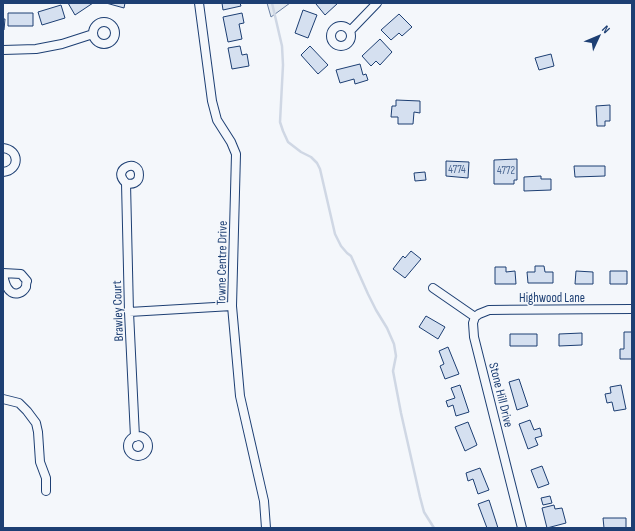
<svg xmlns="http://www.w3.org/2000/svg" width="635" height="531" font-family="'Sofia Sans Condensed',sans-serif">
	<style>
		.green { fill: #e3e9f0; stroke: #687fa3 }
		.lines { fill: none; stroke-linecap: round; stroke-linejoin: round }
		.stream { stroke: #cfd7e4; stroke-width: 2.5 }
		.building { fill: #d5e0f0; stroke: #1d3f73 }
		.minor-casing { stroke: #1d3f73; stroke-width: 10 }
		.minor { stroke: #f4f7fb; stroke-width: 8 }
		.labels { text-anchor: middle; dominant-baseline: central; stroke-width: 3; stroke-linejoin: round; paint-order: stroke }
		.number-label { font-size: 11px; fill: #4b6792 }
		.street-label { font-size: 13px; fill: #1d3f73; stroke: #f4f7fb }
	</style>
	<rect width="100%" height="100%" fill="#f4f7fb"/>
	<path class="green" d="M267,3H290L271,17Z"/>
	<g class="lines">
		<path class="stream" d="M272,3L282,46L283,65L280,122L283,131L288,142L301,152L311,157L317,163L320,169L335,234L341,246L347,253L351,256L368,294L376,310L387,328L394,344L396,356L393,371L401,413L420,497L424,512L434,528"/>
	</g>
	<path class="building" d="M68,3H93L75,15Z
		M106,3H125L124,8Z
		M222,3H240L241,6L223,10Z
		M317,3H338L325,15L316,4Z
		M61,5L65,18L42,25L38,12Z
		M303,10L317,15L308,38L295,33Z
		M8,13H33V26H8Z
		M242,13L244,23L239,24L242,39L228,42L223,17Z
		M399,14L412,27L402,36L399,33L391,40L381,30Z
		M3,19H5L4,30H3Z
		M380,39L392,52L380,65L376,61L371,66L362,56Z
		M240,46L242,55L247,54L249,66L232,69L228,48Z
		M310,46L328,65L318,74L301,55Z
		M551,54L554,66L539,70L535,58Z
		M360,64L363,75L366,74L368,80L355,84L354,79L340,83L336,70Z
		M396,100L420,101V113L414,112L413,124H398V117H391L392,106H396Z
		M610,105V121H605V126H597L596,106Z
		M517,159V180H514V184H494V160Z
		M446,161L469,162L468,178L446,176Z
		M574,166H605V176L575,177Z
		M425,172L426,180L415,181L414,173Z
		M541,176V179H551V190L524,191V177Z
		M411,251L421,259L405,278L393,269L403,256L405,258Z
		M535,266H544L545,272H553V283H528L527,272H535Z
		M495,267H506V272L515,271L516,284H495Z
		M576,271L593,272V284H575Z
		M610,271H627V284H610Z
		M426,316L445,327L438,339L419,327Z
		M624,332H632V359H620V349H624Z
		M582,333V345L559,346V334Z
		M510,334H537V346H510Z
		M448,347L459,374L445,379L440,366L444,364L439,351Z
		M519,379L528,406L517,410L509,382Z
		M460,385L469,412L456,416L453,405L448,407L446,401L455,398L451,388Z
		M621,385L626,409L614,411L612,402L607,403L605,394L611,393L610,387Z
		M530,420L534,430L540,428L542,436L535,438L538,445L528,449L519,424Z
		M468,422L477,445L465,451L455,427Z
		M542,466L549,484L538,488L531,470Z
		M480,468L489,490L478,494L473,479L468,481L466,473Z
		M550,496L552,503L543,505L541,498Z
		M489,500L498,528H487L478,504Z
		M554,505L555,509L562,508L566,523L547,528L542,508Z
		M603,518H626V528H604Z"/>
	<g class="lines">
		<defs>
			<path id="minor" d="M199,3L212,101L217,120L231,142L236,154L232,306L240,396L264,501L266,528
				M93 33a11 11 0 1 1 22 0a11 11 0 1 1-22 0Z
				M331 36a10 10 0 1 1 20 0a10 10 0 1 1-20 0Z
				M350,31L377,3
				M3,50L36,49L62,44L93,34
				M3,148C20,150 20,170 3,172
				M126,183C132,185 139,183 139,175C139,157 110,169 126,183L129,312L135,437
				M3,273L21,274L27,281C26,283 26,285 26,287C23,293 15,296 10,291C5,287 4,279 3,274
				M433,288L475,317L473,323L474,337L522,528
				M129,312L232,306
				M475,317L479,314L489,310L632,309
				M3,399L19,403L27,411L36,423L38,432L40,462L46,478V491
				M128 446a10 10 0 1 1 20 0a10 10 0 1 1-20 0Z"/>
		</defs>
		<use href="#minor" class="minor-casing"/>
		<use href="#minor" class="minor"/>
	</g>
	<g class="labels">
		<g class="number-label">
			<text x="457" y="169">4774</text>
			<text x="506" y="170">4772</text>
		</g>
		<g class="street-label">
			<text transform="translate(222 263) rotate(-89)">Towne Centre Drive</text>
			<text x="552" y="298">Highwood Lane</text>
			<text transform="translate(118 311) rotate(-92)">Brawley Court</text>
			<text transform="translate(501 395) rotate(76)">Stone Hill Drive</text>
		</g>
	</g>
	<rect width="635" height="531" fill="none" stroke="#1d3f73" stroke-width="8"/>
	<g transform="translate(599 36) rotate(46)" stroke="#f4f7fb" stroke-width="3" paint-order="stroke">
	<path d="M0-3L7 15L0 10L-7 15Z" fill="#1d3f73"/>
	<text y="-6" font-size="11" font-weight="bold" text-anchor="middle" fill="#1d3f73">N</text>
	</g>
</svg>
